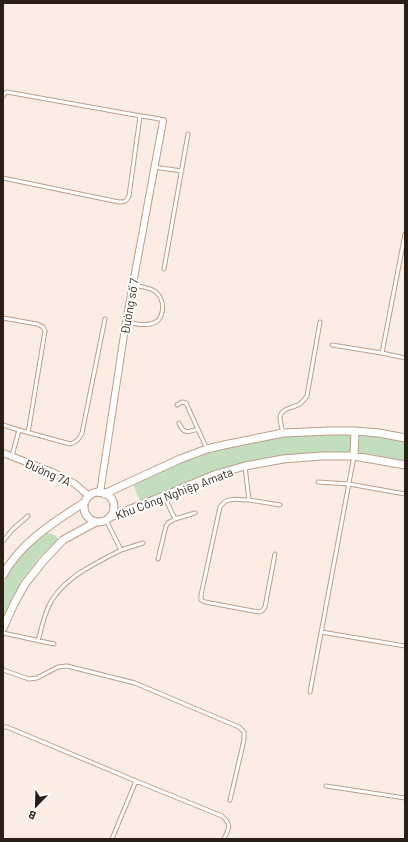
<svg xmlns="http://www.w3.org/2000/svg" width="408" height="842" font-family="Barlow,sans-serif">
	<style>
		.green { fill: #c3debf }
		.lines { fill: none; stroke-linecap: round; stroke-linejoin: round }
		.service-casing { stroke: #be9e88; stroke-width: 5 }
		.minor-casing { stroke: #be9e88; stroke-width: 8 }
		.tertiary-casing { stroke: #be9e88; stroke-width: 9 }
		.service { stroke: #fff; stroke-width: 3 }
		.minor { stroke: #fff; stroke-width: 6 }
		.tertiary { stroke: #fff; stroke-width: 7 }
		.labels { text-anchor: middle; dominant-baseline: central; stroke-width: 4; stroke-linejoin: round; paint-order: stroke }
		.street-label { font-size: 12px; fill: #2a1e15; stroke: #fff }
	</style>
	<rect width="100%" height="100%" fill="#fbede4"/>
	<path class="green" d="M330,435H353L352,452H321L282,455L245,462L212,472L163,493L140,501L133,484L181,463L209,453L225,448L283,437Z
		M357,435L378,437L405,442V461L356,452Z
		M46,533C51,534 57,534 58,540L40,557L21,582L3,618V583L10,571L21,555L34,543Z"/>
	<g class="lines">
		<defs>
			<path id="service" d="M3,96L5,93L7,92L124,113L160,119L163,121
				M154,167L182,171
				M3,178L119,202C124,202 126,202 129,196L140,116
				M405,234L382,353L405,358
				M164,269L188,134
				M3,318L37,324L43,327L45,331L28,433
				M126,322C133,323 142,326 150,324C165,322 166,301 156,292C150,287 141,287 133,285
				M332,345L382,353
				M177,405L182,402L186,403L207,449
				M179,423C184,435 188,432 198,429
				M3,425L19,430
				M283,433C282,428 280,422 280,417C281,409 291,408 298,405C302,403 304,400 307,396L320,322
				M12,456L19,430L70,444C77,442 79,439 82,433L105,319
				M245,466L249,500C238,500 227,496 220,507L201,595V600L205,602L259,612L262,611L265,607L275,554
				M318,482L349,484L405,494
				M164,496L175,519L195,513
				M249,500L280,505
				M3,541L13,529L28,516
				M121,550L143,543
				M158,559L166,526L168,523L175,519
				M321,632L405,646
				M3,633L54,644
				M38,641C42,628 44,612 52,600C67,576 96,563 121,550L106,520
				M3,670L29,679L37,678L58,667L67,666L135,683L239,727L244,732V740L230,800
				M310,692L354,456
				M3,727H7L136,781L222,816C232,825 229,828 224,839
				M326,786L405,798
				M112,839L136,781"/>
			<path id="minor" d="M3,453L52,472L75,484L89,496
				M100,493L126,322L163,121"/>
			<path id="tertiary" d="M354,456L355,431
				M84 507a15 15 0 1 1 30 0a15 15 0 1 1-30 0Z
				M104,494L180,459L207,449L224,445L283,433L330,431H355L379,433L405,438
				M110,517L164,496L214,475L245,466L283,459L321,456H354L405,465
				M3,575C21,542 54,522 85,502
				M3,628L14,604L25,584L44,560L63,540L96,522"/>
		</defs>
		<use href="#service" class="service-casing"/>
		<use href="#minor" class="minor-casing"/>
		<use href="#tertiary" class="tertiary-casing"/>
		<use href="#service" class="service"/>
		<use href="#minor" class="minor"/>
		<use href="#tertiary" class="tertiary"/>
	</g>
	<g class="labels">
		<g class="street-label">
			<text transform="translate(129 306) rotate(-80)">Đường số 7</text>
			<text transform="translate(48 472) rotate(24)">Đường 7A</text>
			<text transform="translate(174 493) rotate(-21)">Khu Công Nghiệp Amata</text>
		</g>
	</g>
	<rect width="408" height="842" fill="none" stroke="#2a1e15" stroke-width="8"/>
	<g transform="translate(36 806) rotate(203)" stroke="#ffffff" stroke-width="3" paint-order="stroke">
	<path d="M0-3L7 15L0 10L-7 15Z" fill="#2a1e15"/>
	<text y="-6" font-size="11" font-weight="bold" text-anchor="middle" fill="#2a1e15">B</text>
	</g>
</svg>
